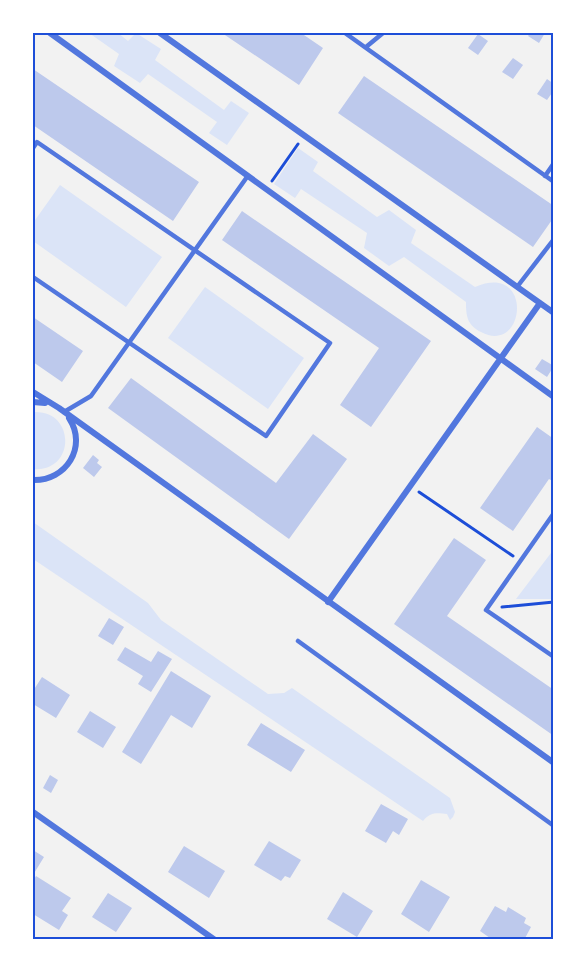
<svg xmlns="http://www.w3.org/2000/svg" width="587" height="973" font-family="Raleway,sans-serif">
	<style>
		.green { fill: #dbe4f7 }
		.building { fill: #bdc9ec }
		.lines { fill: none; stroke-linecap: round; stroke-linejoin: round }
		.path { stroke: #1d4ed8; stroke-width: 3 }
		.service { stroke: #5277de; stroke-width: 4.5 }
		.minor { stroke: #5277de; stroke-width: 6 }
		.neatline { fill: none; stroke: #1d4ed8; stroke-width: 2 }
	</style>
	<rect width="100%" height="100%" fill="#f2f2f2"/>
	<path class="green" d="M89,33H118L128,41L136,33L161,49L155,60L224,110L231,101L249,113L227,145L209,133L217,122L148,74L140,83L114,66L119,54Z
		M298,148L318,162L313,171L377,217L389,210L416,230L411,243L475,287C534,261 526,356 481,332C467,325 466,316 466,302L404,257L389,266L364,248L367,233L301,189L295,198L274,184Z
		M60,185L162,257L126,307L33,241V223Z
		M205,287L304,358L268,409L168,338Z
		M33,412C76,409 76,473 33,469Z
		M33,522L148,603L161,620L268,694L284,693L292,688L450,798L455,812L453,817L450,820L447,814C436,813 431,812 423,821L33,559Z
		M554,549V599H516Z"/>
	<path class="building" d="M222,33H301L323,48L299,85Z
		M530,33H545L539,43L528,36Z
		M478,34L488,41L478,55L468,48Z
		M513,58L523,65L513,79L502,72Z
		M33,69L199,182L173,221L33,125Z
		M364,76L554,206V217L533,247L338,113Z
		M547,79L554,84V90L547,100L537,94Z
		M242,211L431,341L371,427L340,405L379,348L222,240Z
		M33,317L83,351L62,382L33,362Z
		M542,359L554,366L547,377L535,369Z
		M131,378L276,483L313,434L347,459L289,539L108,408Z
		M537,427L554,439V482L549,479L513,531L480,508Z
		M93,455L99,460L97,463L102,467L94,477L83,468Z
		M454,538L486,560L447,616L554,690V736L394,624Z
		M109,618L124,627L113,645L98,636Z
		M125,647L151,662L158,651L172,659L151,692L138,684L143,676L117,660Z
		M171,671L211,696L192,728L171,715L141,764L122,752Z
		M42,677L70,695L56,718L33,704V691Z
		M90,711L116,727L103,748L77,732Z
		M261,723L305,750L291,772L247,745Z
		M50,775L58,780L51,793L43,788Z
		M381,804L408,819L399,835L393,831L386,843L365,831Z
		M269,841L301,860L290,878L285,876L281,881L254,865Z
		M184,846L225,871L209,898L168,872Z
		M33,850L44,857L33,875Z
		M36,876L71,898L62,911L68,915L59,930L33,914V881Z
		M421,880L450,897L429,932L401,914Z
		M343,892L373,911L357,937L327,919Z
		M108,893L132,908L116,932L92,917Z
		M495,906L506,912L508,907L526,918L524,923L531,927L524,940H489L490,938L480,931Z"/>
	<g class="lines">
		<path class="path" d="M272,181L298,144
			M419,492L513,556
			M502,607L554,602"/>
		<path class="service" d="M345,33L554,182
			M366,47L383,33
			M33,148L37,142L330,343L266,436L33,277
			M545,176L554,163
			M517,287L554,239
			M64,412L91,396L247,177
			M554,513L486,610L554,657
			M298,641L554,826"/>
		<path class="minor" d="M50,33L554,397
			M160,33L554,313
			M33,392L59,408L554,763
			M33,402L45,403
			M33,480C66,481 88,447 69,418
			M328,602L540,303
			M33,812L215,940"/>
	</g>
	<rect width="587" height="973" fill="none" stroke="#ffffff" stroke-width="69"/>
	<rect x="34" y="34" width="518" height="904" class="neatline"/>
</svg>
